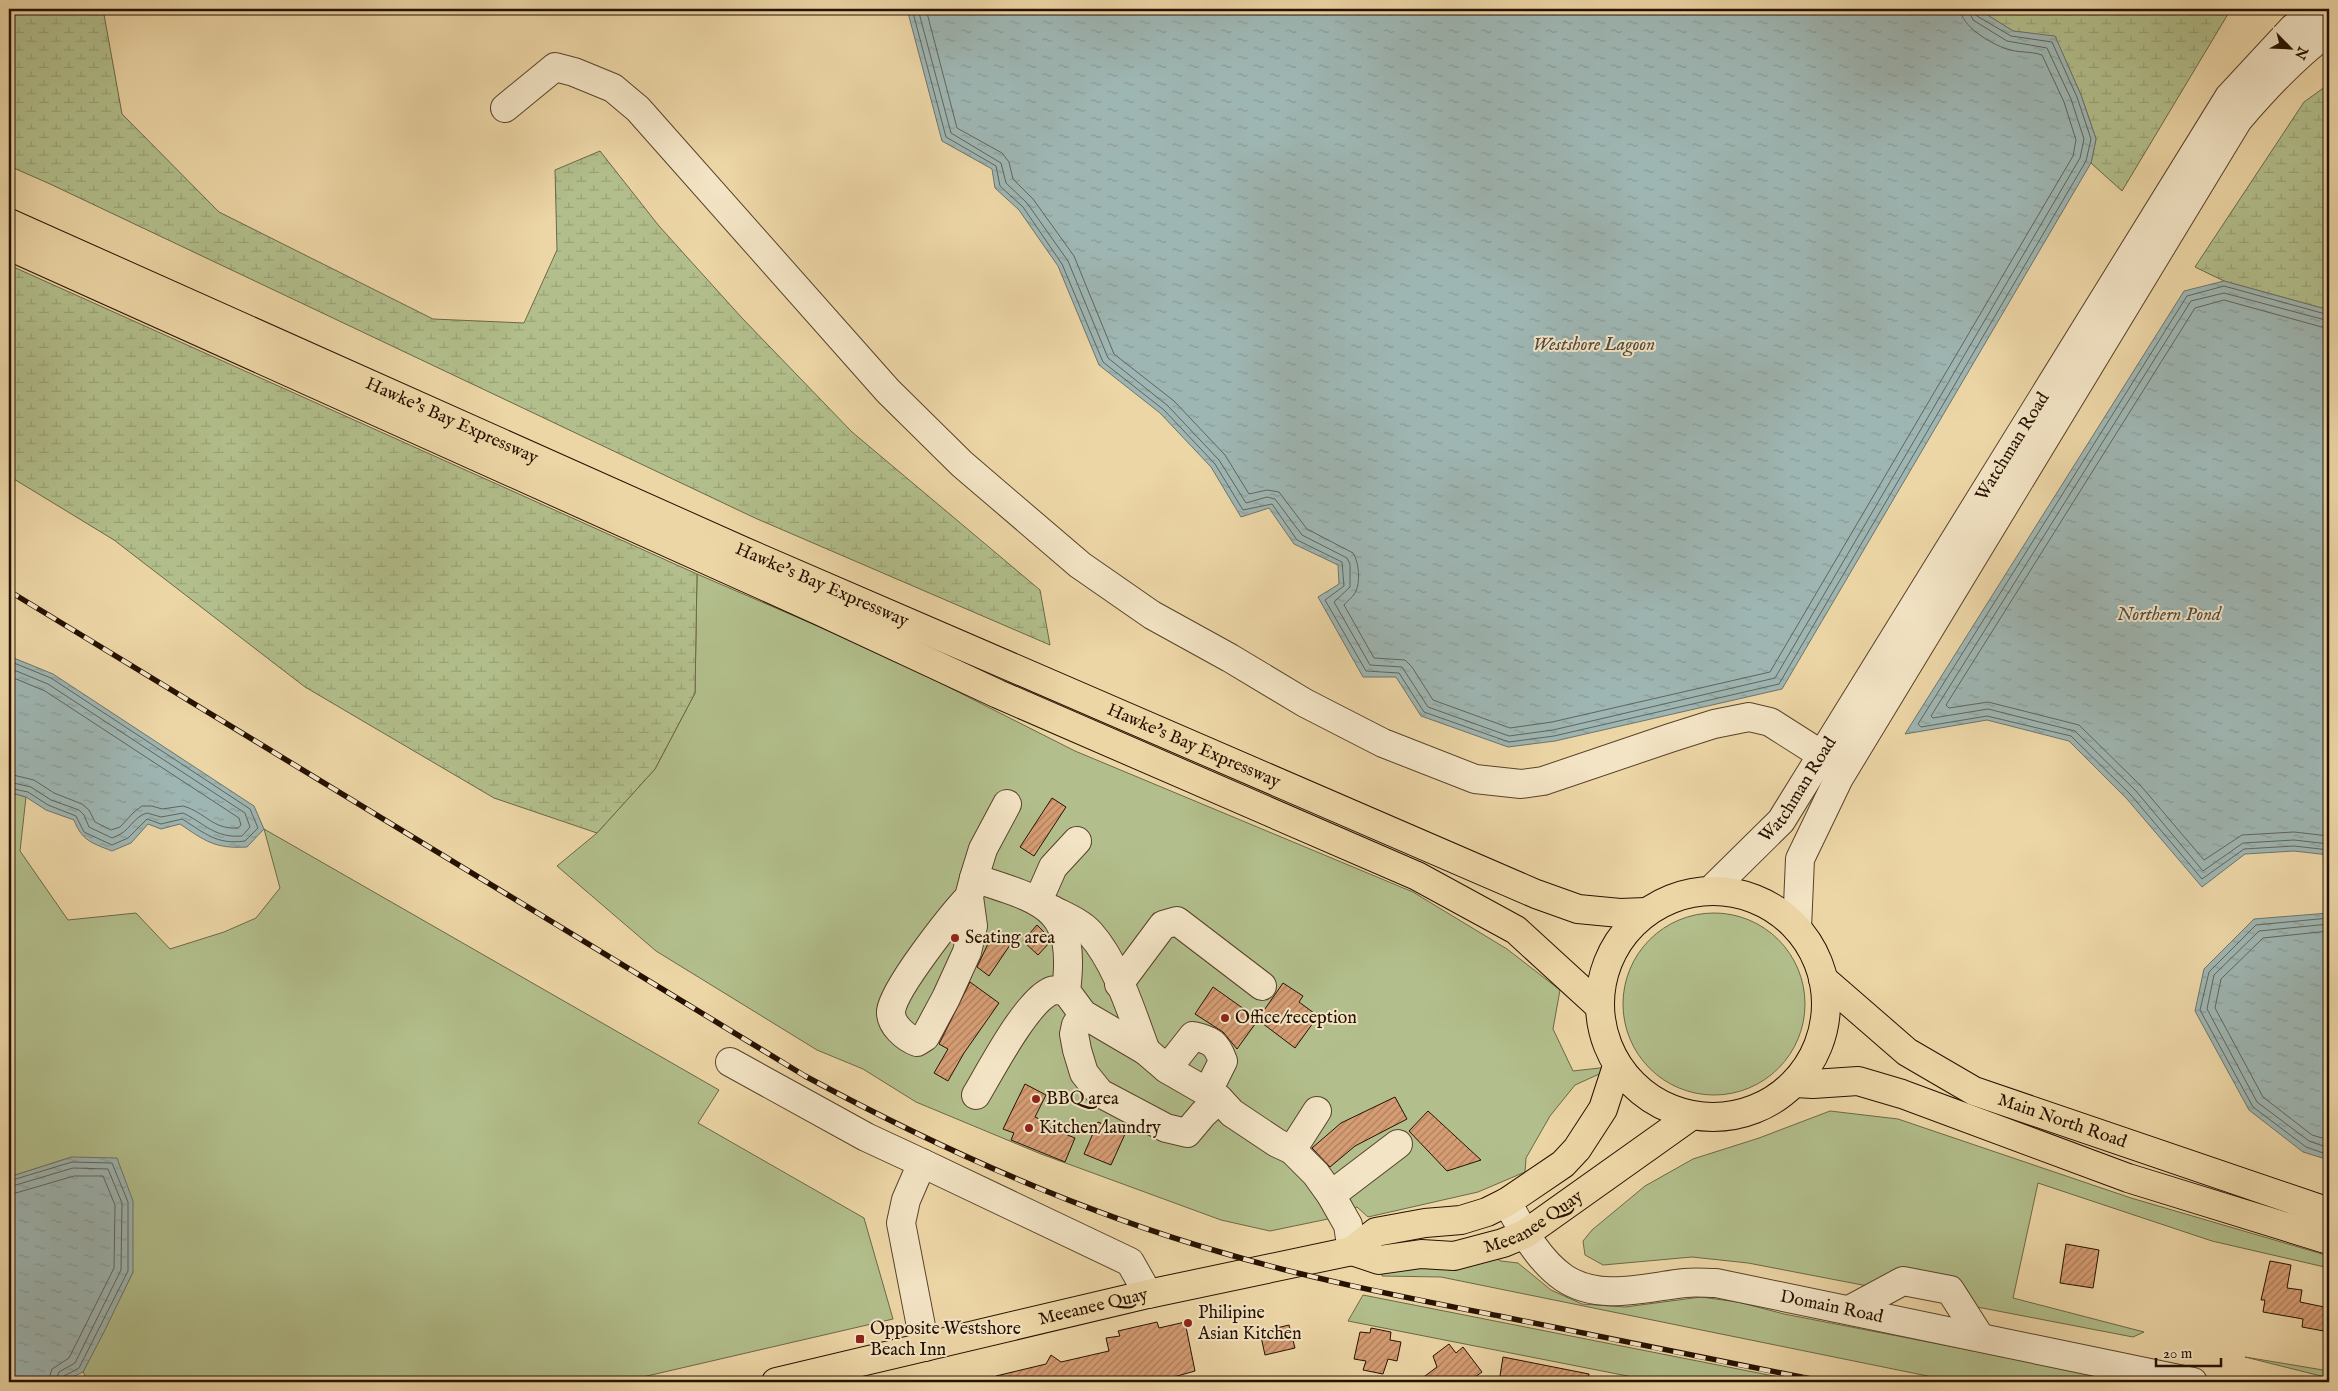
<svg xmlns="http://www.w3.org/2000/svg" width="2338" height="1391" font-family="'IM FELL English',serif">
	<style>
		.green { fill: #b2bf8c; stroke: #6c6846 }
		.wetland { fill: url(#wetland-marsh); stroke: #6c6846 }
		.water { fill: url(#water-ripples); stroke: #6e746c }
		.lines { fill: none; stroke-linecap: round; stroke-linejoin: round }
		.shore { stroke: #62645a; stroke-width: 1 }
		.building { fill: url(#building-hatch); stroke: #261101 }
		.minor-casing { stroke: #58422a; stroke-width: 30 }
		.major-casing { stroke: #261101; stroke-width: 30 }
		.highway-casing { stroke: #261101; stroke-width: 30 }
		.minor { stroke: #f3e4c5; stroke-width: 28 }
		.major { stroke: #edd6a6; stroke-width: 28 }
		.highway { stroke: #edd6a6; stroke-width: 28 }
		.rail-casing { stroke: #261101; stroke-width: 5.5 }
		.rail { stroke: #f3e4c5; stroke-width: 4; stroke-dasharray: 11; stroke-linecap: butt }
		.poi-dot { fill: #8f2418; stroke: #f3e4c5; stroke-width: 2 }
		.labels { text-anchor: middle; dominant-baseline: central; stroke-width: 4; stroke-linejoin: round; paint-order: stroke }
		.street-label { font-size: 18px; fill: #261101; stroke: #f3e4c5 }
		.poi-label { font-size: 18px; fill: #261101; stroke: #f3e4c5; text-anchor: start }
		.water-label { font-size: 19px; font-style: italic; fill: #504b3f; stroke: #f3e4c5 }
	</style>
	<defs>
		<pattern id="wetland-marsh" width="20" height="14" patternUnits="userSpaceOnUse" patternTransform="scale(1.25)"><rect width="20" height="14" fill="#b2bf8c"/><path d="M1 5h8M5 5V1M11 12h8M15 12V8" fill="none" stroke="#99a377"/></pattern>
		<pattern id="water-ripples" width="26" height="14" patternUnits="userSpaceOnUse" patternTransform="scale(1.25)"><rect width="26" height="14" fill="#9eb6b3"/><path d="M2 4q2-2 4 0t4 0M15 11q2-2 4 0t4 0" fill="none" stroke="#889b98"/></pattern>
		<pattern id="building-hatch" width="6" height="6" patternUnits="userSpaceOnUse" patternTransform="scale(1.25)"><rect width="6" height="6" fill="#d69d74"/><path d="M-1 1l2-2M0 6l6-6M5 7l2-2" fill="none" stroke="#ad7f5d"/></pattern>
	</defs>
	<rect width="100%" height="100%" fill="#edd6a6"/>
	<filter id="stains"><feTurbulence type="fractalNoise" baseFrequency=".004" numOctaves="4"/><feColorMatrix values="0 0 0 0 .2 0 0 0 0 .09 0 0 0 0 .02 0 0 0 .5 -.17"/></filter>
	<radialGradient id="worn" r=".72"><stop offset=".6" stop-color="#630" stop-opacity="0"/><stop offset="1" stop-color="#630" stop-opacity=".3"/></radialGradient>
	<path class="green" d="M697,574L889,657L1075,751L1413,892L1507,949L1560,990L1553,1029L1573,1071L1617,1066L1575,1085L1550,1116L1526,1158L1525,1172L1478,1192L1368,1217L1357,1207L1328,1219L1270,1231L1221,1220L1041,1154L916,1102L863,1069L817,1050L656,951L557,866L597,833L655,769L695,693Z
		M9,792L26,797L20,851L68,920L136,913L170,949L224,932L256,918L280,888L264,829L719,1090L698,1123L864,1218L893,1319L621,1382H89L83,1372L133,1272L72,1157L9,1177Z
		M1623 1004a91 91 0 1 1 182 0a91 91 0 1 1-182 0Z
		M1830,1111L1898,1119L2131,1198L2329,1256V1268L2212,1241L2038,1183L2013,1298L2144,1332L2133,1337L1748,1263L1692,1257L1603,1265L1585,1255L1583,1241L1592,1230L1645,1186L1693,1159L1759,1138Z
		M1480,1249L1501,1261L1518,1263L1551,1290L1582,1304L1625,1307L1701,1297L1738,1302L1784,1314L2135,1382H1957L1441,1277L1382,1276L1380,1262Z
		M1363,1295L1804,1382H1658L1348,1321Z
		M2245,1357L2329,1371V1378Z"/>
	<path class="wetland" d="M9,9H103L122,114L219,212L433,319L524,323L557,250L555,170L600,151L659,226L742,318L852,432L1040,590L1050,645L755,518L48,183L9,166Z
		M1978,9H2231L2122,191L2091,163L2096,139L2081,95L2055,37L2013,31Z
		M2329,84V310L2224,281L2195,267L2304,102Z
		M9,265L697,574L695,693L655,769L597,833L494,798L305,687L114,540L9,476Z"/>
	<path class="water" d="M907,9H1978L2013,31L2055,36L2081,95L2096,139L2091,163L1782,689L1555,741L1508,747L1421,716L1396,677H1363L1318,597L1339,584L1338,565L1294,544L1269,508L1241,517L1211,467L1160,413L1099,365L1058,266L1019,210L995,188L992,169L942,141Z
		M2224,281L2329,310V855L2294,851L2245,854L2202,887L2127,799L2069,741L1987,720L1905,734L2184,291Z
		M9,656L53,674L254,806L264,829L247,847C215,849 205,841 180,824L161,829L148,824L131,843L112,851C92,843 82,841 74,820L46,810L26,797L9,792Z
		M2329,913V1160L2303,1152L2249,1110L2195,1011L2204,969L2254,919Z
		M72,1157L117,1158L133,1201V1272L104,1332L83,1372L62,1382H9V1177Z"/>
	<g class="lines">
		<path class="shore" d="M912,9L946,137L996,166L1000,186L1023,207L1062,264L1103,362L1164,410L1215,464L1243,510L1272,504L1297,540L1342,562L1344,586L1325,600L1366,671L1399,673L1424,712L1509,742L1554,736L1779,684L2086,161L2091,139L2077,97L2052,42L2011,36L1977,16L1974,9
			M918,9L951,133L1001,163L1006,183L1027,203L1068,261L1108,358L1168,406L1219,460L1246,503L1267,497L1275,499L1302,535L1347,558L1350,564V587L1334,602L1370,665L1402,667L1428,707L1509,736L1553,730L1775,678L2080,158L2084,139L2071,99L2047,48L2007,41L1973,20L1968,9
			M926,9L957,128L1002,153L1009,162L1013,179L1033,199L1074,256L1114,354L1174,401L1225,455L1249,494L1267,490L1279,492L1307,529L1353,553C1359,562 1361,583 1355,593C1352,598 1347,601 1344,605L1374,658L1405,660L1412,667L1433,700L1510,728L1552,722L1770,672L2073,156L2076,140L2064,102L2042,55C2031,51 2018,53 2007,49C1991,44 1961,26 1960,9
			M2329,315L2224,286L2187,296L1918,724L1921,727L1987,716L2071,736L2131,795L2202,879L2244,849L2294,846L2329,850
			M2329,321L2224,293L2191,301L1931,716L1933,718L1988,709L2075,731L2136,791L2203,871L2243,843L2294,840L2329,844
			M2329,329L2224,300L2195,308L1946,705L1949,708L1988,702L2079,725L2141,786L2204,860L2242,835L2294,832L2329,836
			M9,661L51,678L250,809L258,828L245,841C216,845 205,833 182,819L161,824L147,819L128,838L112,845L84,832L76,816L48,805L28,792L9,788
			M9,668L48,684L245,813L250,827L242,836C214,838 206,824 183,813L161,817L147,813C132,817 131,832 112,838L89,827L84,815L79,810L51,800L31,787L9,782
			M9,676L45,691L239,818L241,825L238,828C213,830 205,812 183,806L162,809L152,806H142L134,812L120,827L111,830L95,822L89,810L82,804L54,793L34,780L9,774
			M2329,918L2256,925L2209,972L2200,1010L2253,1107L2306,1147L2329,1155
			M2329,924L2259,931L2214,975L2207,1009L2257,1102L2309,1141L2329,1148
			M2329,931L2263,938L2221,979L2215,1008L2263,1097L2312,1135L2329,1140
			M9,1181L72,1162L112,1163L128,1202V1271L79,1368L64,1376L62,1382
			M9,1187L73,1168L108,1169L122,1203L121,1270L75,1363L59,1372L55,1382
			M9,1195L74,1176H103L115,1205L114,1268L69,1358L52,1369L48,1382"/>
	</g>
	<path class="building" d="M1052,798L1066,807L1034,856L1020,847Z
		M1037,925L1047,935L1050,942L1038,955L1023,941Z
		M993,933L1010,945L989,976L977,967Z
		M970,982L999,1003L964,1053L948,1081L934,1073L948,1049L939,1044Z
		M1283,983L1303,996L1299,1002L1318,1016L1295,1048L1258,1020L1237,1049L1223,1032L1195,1014L1213,987L1258,1019Z
		M1025,1084L1046,1095L1035,1117L1044,1121L1043,1125L1075,1138L1065,1162L1011,1140L1014,1133L1003,1129Z
		M1395,1097L1407,1119L1355,1146L1330,1167L1312,1148L1341,1123Z
		M1428,1111L1481,1160L1447,1171L1409,1131Z
		M1098,1122L1125,1134L1111,1165L1084,1154Z
		M2066,1244L2099,1250L2093,1288L2060,1283Z
		M2270,1261L2291,1265L2287,1288L2302,1290L2300,1302L2329,1308V1332L2302,1327L2303,1319L2263,1312L2265,1300H2261Z
		M1157,1322L1159,1328L1185,1322L1195,1371L1170,1378L1171,1382H997L996,1376L1046,1364L1051,1355L1061,1362L1109,1351L1106,1338L1120,1336L1118,1331Z
		M1289,1325L1295,1348L1265,1355L1260,1332Z
		M1371,1328L1391,1332L1390,1340L1401,1342L1397,1361L1388,1359L1383,1374L1363,1370L1366,1361L1354,1359L1360,1332L1370,1333Z
		M1449,1344L1456,1353L1463,1347L1482,1372L1468,1382H1417L1437,1367L1433,1356Z
		M1503,1357L1589,1374L1588,1382H1499Z"/>
	<g class="lines">
		<defs>
			<g id="minor">
				<path d="M505,108L555,67L574,72L613,88L638,109L888,391L962,464L1080,565L1152,615L1230,658L1305,703L1383,743L1475,779L1521,784L1543,781L1670,738L1714,724L1749,717L1770,722L1844,769"/>
				<path d="M974,878C1044,901 1077,906 1066,991L1083,1014L1146,1051L1167,1069L1219,1099L1232,1113L1277,1143L1292,1150L1316,1174L1331,1195L1348,1225L1352,1251"/>
				<path id="s1" d="M1710,891L1781,821L2229,97L2293,28L2321,9"/>
				<path d="M969,897C952,915 894,988 891,1011C890,1025 906,1038 917,1042L925,1037L946,998L967,952L973,926L969,897L974,878L983,849L1007,804"/>
				<path d="M1038,901L1053,867L1077,841"/>
				<path d="M1051,909C1064,916 1080,922 1090,933C1117,963 1132,1014 1146,1051"/>
				<path d="M1797,928L1800,859L1839,778L2238,120C2266,87 2294,57 2329,31"/>
				<path d="M1119,984L1163,925L1177,921L1262,986"/>
				<path d="M1083,1014L1076,1025L1074,1034L1077,1050L1084,1073L1100,1093L1166,1128L1187,1133L1203,1114L1219,1099"/>
				<path d="M730,1062L866,1137L922,1163"/>
				<path d="M1167,1069L1193,1036C1212,1041 1216,1042 1223,1061L1207,1093"/>
				<path d="M976,1095C991,1070 1026,1002 1051,991C1055,989 1061,991 1066,991"/>
				<path d="M1292,1150L1317,1111"/>
				<path d="M1331,1195L1398,1144"/>
				<path id="s2" d="M1507,1202C1522,1229 1538,1260 1564,1278C1600,1302 1646,1287 1685,1283C1695,1282 1706,1283 1716,1283L2193,1382"/>
				<path d="M1849,1310L1903,1281L1950,1290L1980,1337"/>
				<path d="M925,1347L901,1223L906,1200L922,1163L1130,1262L1148,1294"/>
			</g>
			<g id="major">
				<path id="s3" d="M1352,1251L1379,1260L1421,1254L1454,1256L1503,1243L1525,1234L1691,1116"/>
				<path id="s4" d="M776,1382L1148,1294L1352,1251L1376,1232L1425,1223L1461,1220L1487,1212L1507,1202L1563,1164L1577,1149L1603,1109L1617,1066"/>
			</g>
			<g id="highway">
				<path id="s5" d="M9,223L743,551L1536,894L1578,909L1620,913L1646,912"/>
				<path d="M9,246L822,612L998,694L1417,876L1516,930L1599,1006"/>
				<circle cx="1713" cy="1004" r="113"/>
				<path id="s6" d="M1823,979L1907,1052L1974,1091L2329,1212"/>
				<path d="M1795,1083L1813,1084L1858,1081L1902,1094L2128,1178L2329,1240"/>
			</g>
		</defs>
		<use href="#minor" class="minor-casing"/>
		<use href="#major" class="major-casing"/>
		<use href="#highway" class="highway-casing"/>
		<use href="#minor" class="minor"/>
		<use href="#major" class="major"/>
		<use href="#highway" class="highway"/>
		<defs>
			<path id="rail" d="M9,591L805,1076C938,1148 1075,1210 1220,1252C1314,1280 1409,1298 1504,1317C1611,1339 1718,1361 1826,1382"/>
		</defs>
		<use href="#rail" class="rail-casing"/>
		<use href="#rail" class="rail"/>
	</g>
	<g class="poi-dot">
		<circle cx="955" cy="938" r="5"/>
		<circle cx="1225" cy="1018" r="5"/>
		<circle cx="1036" cy="1099" r="5"/>
		<circle cx="1029" cy="1128" r="5"/>
		<circle cx="1188" cy="1323" r="5"/>
		<rect x="855" y="1334" width="10" height="10" rx="2.5"/>
	</g>
	<g class="labels">
		<g class="street-label">
			<text stroke="none"><textPath href="#s5" startOffset="485">Hawke's Bay Expressway</textPath></text>
			<text stroke="none"><textPath href="#s1" startOffset="540">Watchman Road</textPath></text>
			<text stroke="none"><textPath href="#s5" startOffset="890">Hawke's Bay Expressway</textPath></text>
			<text stroke="none"><textPath href="#s5" startOffset="1295">Hawke's Bay Expressway</textPath></text>
			<text stroke="none"><textPath href="#s1" startOffset="135">Watchman Road</textPath></text>
			<text stroke="none"><textPath href="#s6" startOffset="282">Main North Road</textPath></text>
			<text stroke="none"><textPath href="#s3" startOffset="191">Meeanee Quay</textPath></text>
			<text stroke="none"><textPath href="#s2" startOffset="369">Domain Road</textPath></text>
			<text stroke="none"><textPath href="#s4" startOffset="326">Meeanee Quay</textPath></text>
		</g>
		<g class="poi-label">
			<text x="965" y="938">Seating area</text>
			<text x="1235" y="1018">Office/reception</text>
			<text x="1046" y="1099">BBQ area</text>
			<text x="1039" y="1128">Kitchen/laundry</text>
			<text x="1198" y="1313">Philipine<tspan x="1198" dy="21">Asian Kitchen</tspan></text>
			<text x="870" y="1329">Opposite Westshore<tspan x="870" dy="21">Beach Inn</tspan></text>
		</g>
		<g class="water-label">
			<text x="1594" y="345">Westshore Lagoon</text>
			<text x="2169" y="615">Northern Pond</text>
		</g>
	</g>
	<rect width="2338" height="1391" fill="none" stroke="#edd6a6" stroke-width="30"/>
	<rect x="10" y="10" width="2318" height="1371" fill="none" stroke="#261101" stroke-width="2.5"/>
	<rect x="15" y="15" width="2308" height="1361" fill="none" stroke="#261101"/>
	<g transform="translate(2290 48) rotate(114)" stroke="#f3e4c5" stroke-width="4" paint-order="stroke">
	<path d="M0-4L9 19L0 12L-9 19Z" fill="#261101"/>
	<text y="-8" font-size="14" font-weight="bold" text-anchor="middle" fill="#261101">N</text>
	</g>
	<path d="M2156 1358v8h65v-8" fill="none" stroke="#261101" stroke-width="2.5"/>
	<text x="2163" y="1358" font-size="15" fill="#261101" stroke="#f3e4c5" stroke-width="4" paint-order="stroke">20 m</text>
	<rect width="100%" height="100%" filter="url(#stains)"/>
	<rect width="100%" height="100%" fill="url(#worn)"/>
</svg>
